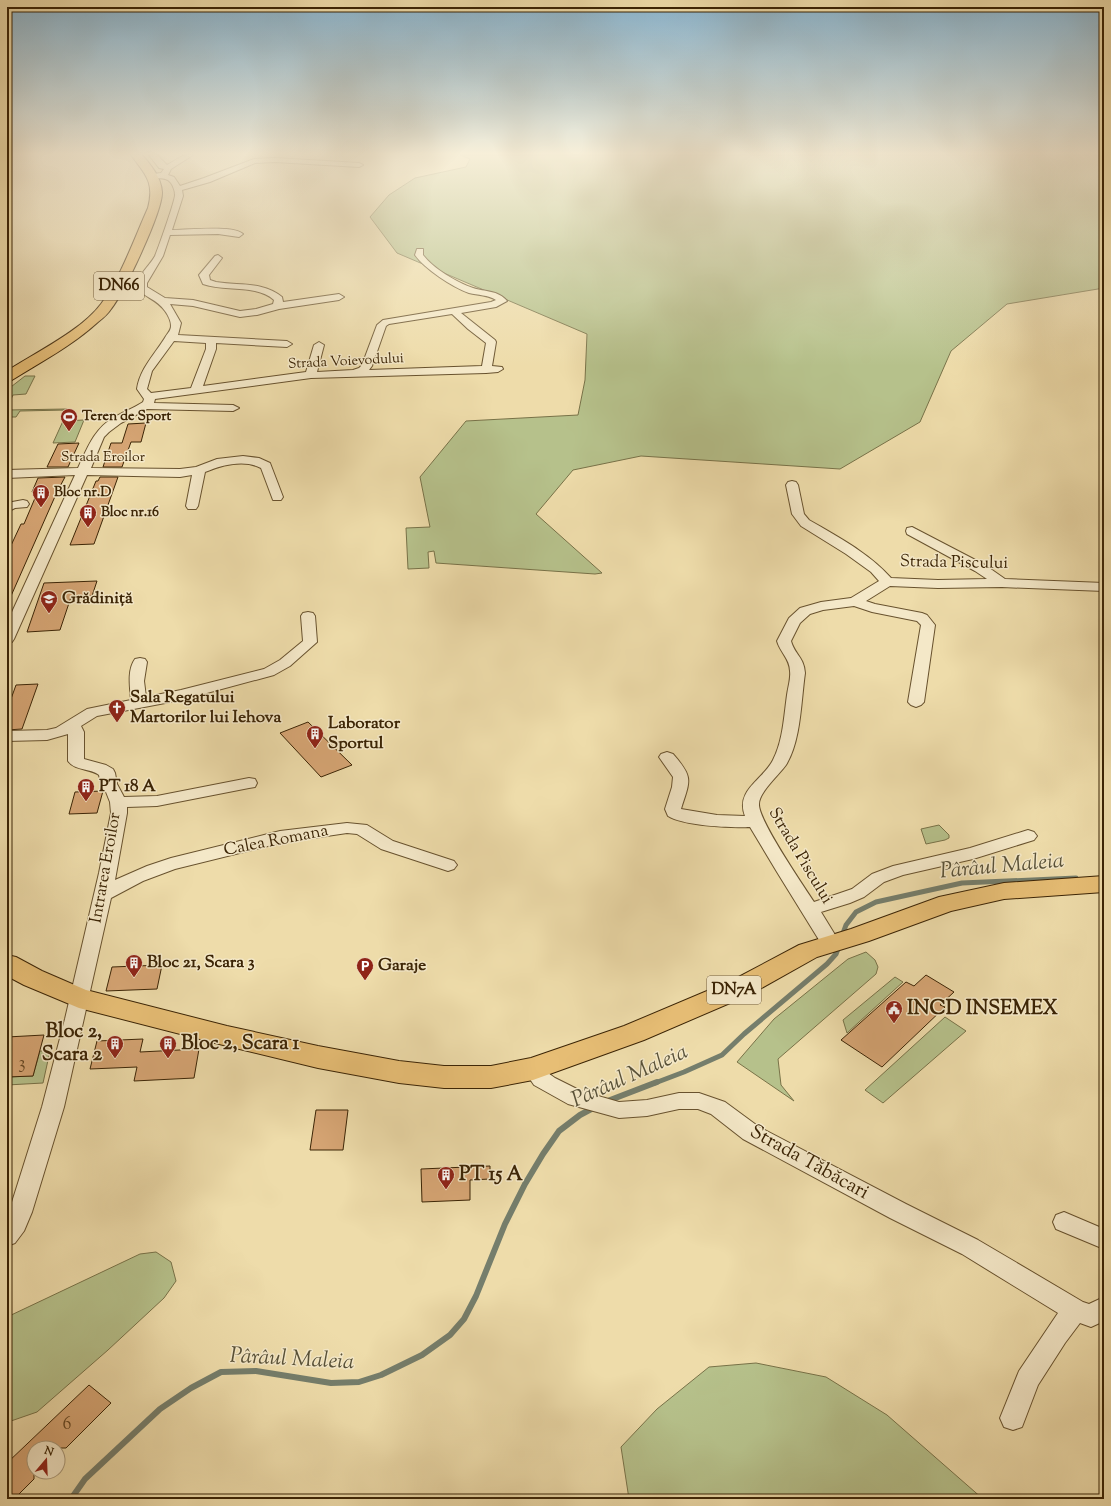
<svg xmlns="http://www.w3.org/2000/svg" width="1111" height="1506" font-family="'Sorts Mill Goudy',serif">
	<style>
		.green { fill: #b6c18b; stroke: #787248 }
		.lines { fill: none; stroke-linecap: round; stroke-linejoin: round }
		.stream-far1 { stroke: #757e6c; stroke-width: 5 }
		.stream { stroke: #757e6c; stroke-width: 6 }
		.building { fill: #d6a574; stroke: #3b2405 }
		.street-casing { stroke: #68522e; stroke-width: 2 }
		.primary-casing { stroke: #3b2405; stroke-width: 2 }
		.street { fill: #f4e8c8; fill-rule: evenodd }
		.primary { fill: #e7be75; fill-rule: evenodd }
		.labels { text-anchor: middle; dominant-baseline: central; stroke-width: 3; stroke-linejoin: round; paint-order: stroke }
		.far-street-label { font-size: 14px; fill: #3b2405; stroke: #f4e8c8 }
		.far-poi-label { font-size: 14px; font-weight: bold; fill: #3b2405; stroke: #f4e8c8; text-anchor: start }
		.shield { fill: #f4e8c8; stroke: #725f40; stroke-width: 1 }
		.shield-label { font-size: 16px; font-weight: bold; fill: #3b2405 }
		.street-label { font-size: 17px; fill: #3b2405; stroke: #f4e8c8 }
		.poi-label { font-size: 17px; font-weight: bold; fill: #3b2405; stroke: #f4e8c8; text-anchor: start }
		.near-number-label { font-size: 18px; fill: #624421 }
		.near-poi-label { font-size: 20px; font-weight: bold; fill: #3b2405; stroke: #f4e8c8; text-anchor: start }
		.near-street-label { font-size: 20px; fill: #3b2405; stroke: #f4e8c8 }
		.near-water-label { font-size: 22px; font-style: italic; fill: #585138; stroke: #f4e8c8 }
	</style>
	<rect width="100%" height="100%" fill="#eedcaa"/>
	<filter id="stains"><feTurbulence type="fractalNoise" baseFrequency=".005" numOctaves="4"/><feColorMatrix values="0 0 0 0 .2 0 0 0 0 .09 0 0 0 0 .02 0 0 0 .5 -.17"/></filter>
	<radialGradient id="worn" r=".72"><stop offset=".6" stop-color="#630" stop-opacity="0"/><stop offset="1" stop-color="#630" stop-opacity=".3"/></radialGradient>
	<path class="green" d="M460,155H1104V288L1007,304L951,351L920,422L840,469L641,456L573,470L536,514L602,573L595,574L436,563L434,551L428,552L429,568L408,569L406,528L430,527L420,477L466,421L578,415L585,380L587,334L397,253L370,217L389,195L415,178L466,167L470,159Z
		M25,376H35L26,394L13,395L11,399L7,401V390Z
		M67,409L66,410L20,411L16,417H7V410Z
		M84,420L75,442L53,443L63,421Z
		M939,825L949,835V838L945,840L926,844L921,829Z
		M866,952L875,960L878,967L876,974L778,1059L781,1085L794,1101L737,1062L774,1019L848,959Z
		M895,977L903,982L847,1033L843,1020Z
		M945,1017L966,1031L883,1103L865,1090Z
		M40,1051H50L43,1083L7,1085V1077L33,1076Z
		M156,1252L171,1262L176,1281L164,1298L108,1350L37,1412L11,1421L7,1419V1317L140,1254Z
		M756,1363L826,1377L887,1415L983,1499H629L621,1447L657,1409L709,1367Z"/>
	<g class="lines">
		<path class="stream-far1" d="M842,936L846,925L856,912L876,902L962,883L1076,878
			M655,1083L684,1072L722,1055L744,1034L827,964L836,954L839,946"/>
		<path class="stream" d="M605,1102L657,1082
			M71,1499L85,1479L160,1409L191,1388L221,1372L256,1371L331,1383L359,1382L381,1375L422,1355L450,1335L464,1319L476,1296L505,1224L525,1184L543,1154L559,1131L580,1115L595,1107"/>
	</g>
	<path class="building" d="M146,423L141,442H131L122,467H103L111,443H122L128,424Z
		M79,443L68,467H47L58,444Z
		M65,477L57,492L7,605V554L21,524H24L38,491L32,492L38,478Z
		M100,477H118L94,544L70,545L96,481H98Z
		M97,581L92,596L71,597L60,630L27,632L44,583Z
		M38,684L22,729L7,730V710L16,685Z
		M308,722L352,765L321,777L280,733Z
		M103,791L97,813L69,814L75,792Z
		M162,965L157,989L106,991L112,967Z
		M926,975L954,992L940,1005L945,1007L882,1067L841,1040L906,982L914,986Z
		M44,1035L33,1076L7,1077V1037Z
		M143,1039L140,1052L199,1049L194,1078L134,1081L137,1067L90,1069L97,1041Z
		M316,1110H348L343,1150H310Z
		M490,1166V1179L470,1180V1200L422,1202L421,1169Z
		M89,1385L111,1403L66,1448H34V1479L14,1499H7V1463Z"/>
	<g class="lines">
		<defs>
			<path id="street" d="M149,155H157L167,165L184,155H193L171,169L168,175L174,177L180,186L204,178L254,159L275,158L359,163L363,165L359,167L275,162L255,163L210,182L182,190L183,196L172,230C186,230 234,225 243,234L239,237L218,234L170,235L163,256L147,283V287L165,298L193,300L240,311L256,309L273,304L274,300C256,284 225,292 203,284L199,275L215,256L218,255L222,258L209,275L210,280L216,282C239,286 263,281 282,297L283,302L339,294L344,297L339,300L279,309L257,315L240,317L193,306L170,304L181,323L178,335L287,341L292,344L287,347L216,343V349L203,386L306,372L314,345L319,342L324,345L317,372L353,370L359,368L362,365L377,325L383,320L491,302L496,300C488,295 478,295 469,293C452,287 425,269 415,255L417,249H423V255C434,269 456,282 473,288C485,292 498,290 507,301L496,307L461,313L495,340L496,342L492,366L502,367L503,369L498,372L486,373L311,378L155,399L154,403L233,405L239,408L233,411L147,409L121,423L109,432L104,437L91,468L180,469L196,467L217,459L243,456L259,458L270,463L283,497L281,500H273L261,468C244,459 222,465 205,472L198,506L196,509H188L186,506L192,475L180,477L87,475L14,639L12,642L7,643V623L75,475L7,478V470L78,468C87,449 94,429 113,418C123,412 134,408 143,402L144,399L137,389C140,368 156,353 166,336C168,333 171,330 171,326C171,321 168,315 165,311C157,299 145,298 137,288C137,275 149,267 155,256C158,249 175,201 175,195C175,191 173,186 171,183C165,175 155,181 149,176L153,174L161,173L164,169L159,168ZM452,314L468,329L486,343L482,366L369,370L372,366L386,326L389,324ZM174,341L206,343V349L191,388L151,393L147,389L152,371Z
				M792,481L796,482L798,485L804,514L809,520C838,537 869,553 891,578L938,580L987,579L975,571L907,534L906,531L907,528L912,527L985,565L1005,579L1104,583V591L1002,587L938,588L890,586L866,601L875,604L922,613L927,615L935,625L924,702L921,705L916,707L911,705L908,702L921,625L917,621L872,612L854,606L823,610L810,614L800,623L791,641C795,655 804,657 805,673C801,701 801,741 786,765C779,775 759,792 759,804C758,820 803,885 814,902L852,889L872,874L893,866L970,848L1028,830L1034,832L1037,836L1034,840L973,859L903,875L884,882L864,897L850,903L821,912L840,943L838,948L831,950L824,948L777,872L750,827C731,828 684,826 668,816L665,809L672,787L673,777L659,757L661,754L667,752L673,754C694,778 690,780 681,809L717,815L745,816C735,790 763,780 773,760C783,741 784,716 787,695C788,687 791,679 790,671C790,659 780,652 777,641L789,618L800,608L821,602L851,598L879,581L871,572L846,554L801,526L792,514L786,485L788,482Z
				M23,500L27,501L29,504L27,507L15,508L7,512V503Z
				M308,612L313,613L315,616L317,642L290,666L274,675L181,700L97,716L81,726L84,732V759L106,765L113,769L115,773L117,784L124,797L157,796L249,778L255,779L257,783L255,787L249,788L157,806L127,807V813L115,880L147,866L171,858L280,831L347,823L367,825L393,841L454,861L457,865L454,869L448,871L442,869L381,849L357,834L347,833L280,843L175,869L143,881L111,898L64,1107L32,1212L24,1231L15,1243L7,1246V1218L42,1107L65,1019L99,873L111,813L110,802L106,792L101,785L99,775C90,768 75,771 68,761V734L47,740L7,741V731L47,730L56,728L87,709L131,700C130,687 127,670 135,659L140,658L145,659L147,662L144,681L146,697L181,690L264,669L280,660L303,641L301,616L303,613Z
				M533,1061L540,1063L548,1073L555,1078L581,1091L619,1102L647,1100L679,1093H699L725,1102L759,1127L906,1204L978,1240L1083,1302L1089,1304L1104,1297V1321L1091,1327L1080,1323L1065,1343L1038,1385L1022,1427L1013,1430L1004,1427L1000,1418L1019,1371L1058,1313L962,1254L890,1218L743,1139L711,1114L698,1109H679L647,1116L619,1118L568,1104L534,1085L523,1069L526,1063Z
				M1064,1212L1104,1229V1249L1056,1229L1053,1222L1056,1215Z"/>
			<path id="primary" d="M131,155H142C151,165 161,177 162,192C163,211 124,293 111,309C108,314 103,318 98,322C73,345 41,362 12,380L7,381V371C35,353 82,330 101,304C120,279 135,237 148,208C155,182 145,174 131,155Z
				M1104,876V892L1004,899L951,911L869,941L817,957L751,994L644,1040L533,1080L491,1088H444L399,1083L318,1068L227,1046L79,1008L24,985L7,976V955L16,957L42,971L86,990L227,1026L318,1046L399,1061L444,1066H491L531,1058L624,1026L733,980L799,945L851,929L939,897L1004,883Z"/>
		</defs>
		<use href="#street" class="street-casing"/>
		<use href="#primary" class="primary-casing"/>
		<use href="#street" class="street"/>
		<use href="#primary" class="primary"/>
	</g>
	<linearGradient id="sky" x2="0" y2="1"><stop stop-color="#89b6d2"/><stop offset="0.42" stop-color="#f7efd9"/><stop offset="1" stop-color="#f7efd9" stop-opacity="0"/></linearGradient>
	<rect width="1111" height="366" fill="url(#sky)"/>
	<defs>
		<symbol id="stadium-pin" viewBox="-11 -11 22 30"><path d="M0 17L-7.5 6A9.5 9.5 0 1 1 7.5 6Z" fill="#8f2418" stroke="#f4e8c8"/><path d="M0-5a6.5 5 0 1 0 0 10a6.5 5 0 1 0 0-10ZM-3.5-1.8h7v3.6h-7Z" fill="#fff"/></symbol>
		<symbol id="building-pin" viewBox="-11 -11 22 30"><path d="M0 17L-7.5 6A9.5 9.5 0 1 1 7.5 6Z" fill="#8f2418" stroke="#f4e8c8"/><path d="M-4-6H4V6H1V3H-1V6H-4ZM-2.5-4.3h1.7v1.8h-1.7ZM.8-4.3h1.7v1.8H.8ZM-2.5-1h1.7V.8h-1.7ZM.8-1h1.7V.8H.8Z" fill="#fff"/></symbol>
		<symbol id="school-pin" viewBox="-11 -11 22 30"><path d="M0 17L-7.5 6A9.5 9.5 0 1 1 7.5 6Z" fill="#8f2418" stroke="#f4e8c8"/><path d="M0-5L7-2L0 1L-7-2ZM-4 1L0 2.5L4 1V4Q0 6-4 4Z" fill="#fff"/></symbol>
		<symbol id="church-pin" viewBox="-11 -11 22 30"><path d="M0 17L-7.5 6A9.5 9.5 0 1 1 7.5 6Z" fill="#8f2418" stroke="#f4e8c8"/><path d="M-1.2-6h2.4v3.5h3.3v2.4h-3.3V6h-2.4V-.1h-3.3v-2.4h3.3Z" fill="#fff"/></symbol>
		<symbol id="parking-pin" viewBox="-11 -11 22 30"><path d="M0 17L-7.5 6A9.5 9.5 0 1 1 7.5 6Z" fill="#8f2418" stroke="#f4e8c8"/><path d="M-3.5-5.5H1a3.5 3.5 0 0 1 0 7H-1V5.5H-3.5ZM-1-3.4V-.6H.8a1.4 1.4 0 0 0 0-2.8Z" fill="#fff"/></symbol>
		<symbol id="civic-pin" viewBox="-11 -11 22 30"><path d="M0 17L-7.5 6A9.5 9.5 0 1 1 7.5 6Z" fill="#8f2418" stroke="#f4e8c8"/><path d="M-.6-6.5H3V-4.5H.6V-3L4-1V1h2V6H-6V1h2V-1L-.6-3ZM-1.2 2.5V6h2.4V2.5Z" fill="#fff"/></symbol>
	</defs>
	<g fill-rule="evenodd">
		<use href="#stadium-pin" x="59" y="407" width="20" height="27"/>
		<use href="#building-pin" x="31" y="483" width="20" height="27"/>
		<use href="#building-pin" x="78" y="503" width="20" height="27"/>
		<use href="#school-pin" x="39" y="589" width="20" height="27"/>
		<use href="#church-pin" x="107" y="698" width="20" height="27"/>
		<use href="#building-pin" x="305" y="724" width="20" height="27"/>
		<use href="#building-pin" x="76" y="777" width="20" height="27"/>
		<use href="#building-pin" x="124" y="953" width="20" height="27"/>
		<use href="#parking-pin" x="355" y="956" width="20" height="27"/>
		<use href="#civic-pin" x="884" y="999" width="20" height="27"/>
		<use href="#building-pin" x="105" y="1034" width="20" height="27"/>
		<use href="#building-pin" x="158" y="1034" width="20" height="27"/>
		<use href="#building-pin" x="436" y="1165" width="20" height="27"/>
	</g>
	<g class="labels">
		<g class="far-street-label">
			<text transform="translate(346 362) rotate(-3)">Strada Voievodului</text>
			<text x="103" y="458">Strada Eroilor</text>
		</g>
		<g class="far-poi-label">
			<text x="82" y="417">Teren de Sport</text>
			<text x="54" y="493">Bloc nr.D</text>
			<text x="101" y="513">Bloc nr.16</text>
		</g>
		<g class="shield">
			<rect x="94" y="272" width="50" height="28" rx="3"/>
			<rect x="707" y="976" width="54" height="28" rx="3"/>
		</g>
		<g class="shield-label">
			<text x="119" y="286">DN66</text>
			<text x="734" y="990">DN7A</text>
		</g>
		<g class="street-label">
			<text transform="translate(954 563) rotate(1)">Strada Piscului</text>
			<text transform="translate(276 841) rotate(-11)">Calea Romana</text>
			<text transform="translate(800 856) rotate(59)">Strada Piscului</text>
			<text transform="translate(106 868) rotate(-80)">Intrarea Eroilor</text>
		</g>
		<g class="poi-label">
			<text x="62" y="599">Grădiniță</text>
			<text x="130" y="698">Sala Regatului<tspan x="130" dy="20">Martorilor lui Iehova</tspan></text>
			<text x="328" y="724">Laborator<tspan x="328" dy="20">Sportul</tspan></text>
			<text x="99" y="787">PT 18 A</text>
			<text x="147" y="963">Bloc 21, Scara 3</text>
			<text x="378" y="966">Garaje</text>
		</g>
		<g class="near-number-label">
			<text x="22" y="1064">3</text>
			<text x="67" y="1425">6</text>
		</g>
		<g class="near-poi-label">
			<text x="907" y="1009">INCD INSEMEX</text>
			<text x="102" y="1032" text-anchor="end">Bloc 2,<tspan x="102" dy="23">Scara 2</tspan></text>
			<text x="181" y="1044">Bloc 2, Scara 1</text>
			<text x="459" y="1175">PT 15 A</text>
		</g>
		<g class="near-street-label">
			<text transform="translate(809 1163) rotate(29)">Strada Tăbăcari</text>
		</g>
		<g class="near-water-label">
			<text transform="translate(1002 867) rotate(-5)">Pârâul Maleia</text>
			<text transform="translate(630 1077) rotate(-24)">Pârâul Maleia</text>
			<text transform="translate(292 1360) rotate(3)">Pârâul Maleia</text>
		</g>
	</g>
	<rect width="1111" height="1506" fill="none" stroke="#eedcaa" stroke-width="24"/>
	<rect x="8" y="8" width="1095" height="1490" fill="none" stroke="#3b2405" stroke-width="2"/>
	<rect x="12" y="12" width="1087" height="1482" fill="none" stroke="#3b2405"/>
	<g transform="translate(46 1460) rotate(19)"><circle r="19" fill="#f4e8c8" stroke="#aa9a7a"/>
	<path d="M0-3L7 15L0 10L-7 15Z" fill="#8f2418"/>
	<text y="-6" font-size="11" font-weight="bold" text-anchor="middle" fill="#3b2405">N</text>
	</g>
	<rect width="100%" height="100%" filter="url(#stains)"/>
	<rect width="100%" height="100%" fill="url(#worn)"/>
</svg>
